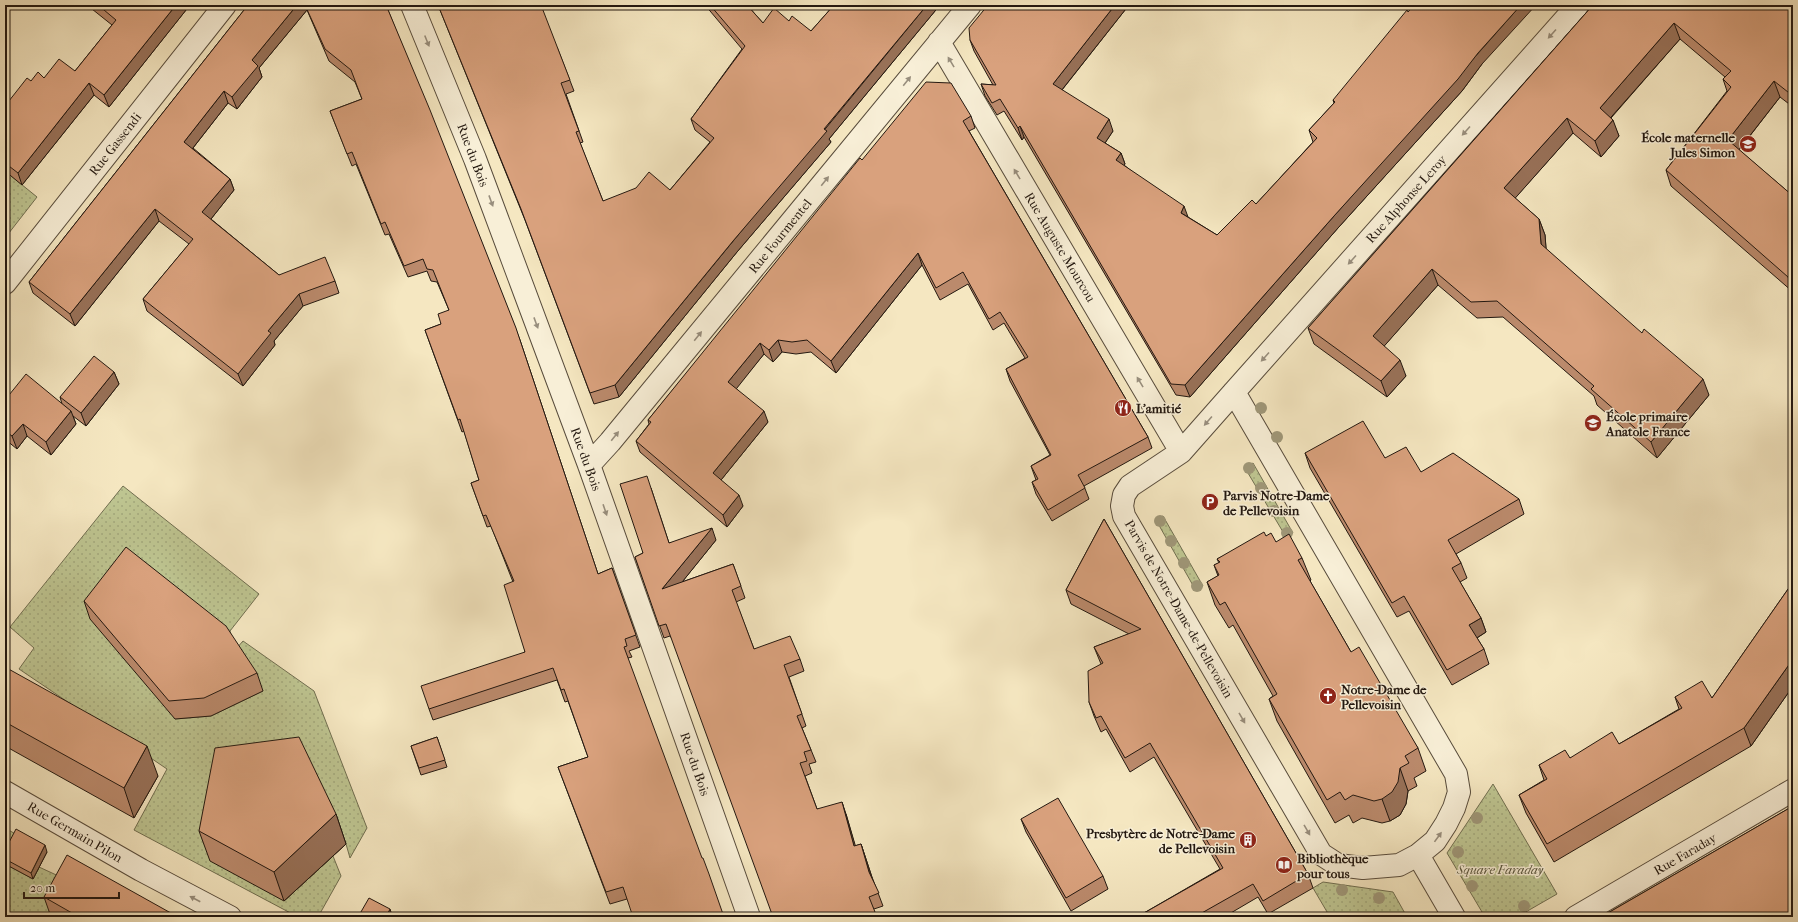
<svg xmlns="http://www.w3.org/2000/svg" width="1798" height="922" font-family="'IM FELL French Canon',serif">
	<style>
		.green { fill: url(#green-dots); stroke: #706e50 }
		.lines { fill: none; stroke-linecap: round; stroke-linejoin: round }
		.minor-casing { stroke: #584c3c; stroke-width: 24 }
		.minor { stroke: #f8efd7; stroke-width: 22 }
		.tree { fill: #9f9778 }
		.wall { fill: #bb8a6c; stroke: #231810 }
		.shaded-wall { fill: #987158; stroke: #231810 }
		.building { fill: #d9a17d; stroke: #231810 }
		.oneway { fill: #988e7d }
		.labels { text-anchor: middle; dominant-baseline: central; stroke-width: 3; stroke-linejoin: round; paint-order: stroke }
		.poi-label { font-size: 13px; font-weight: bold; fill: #231810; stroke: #f8efd7; text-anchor: start }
		.street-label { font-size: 13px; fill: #231810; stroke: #f8efd7 }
		.park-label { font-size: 13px; font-style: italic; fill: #59553d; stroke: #f8efd7 }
	</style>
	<defs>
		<pattern id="green-dots" width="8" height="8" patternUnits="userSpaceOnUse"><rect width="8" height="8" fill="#bec591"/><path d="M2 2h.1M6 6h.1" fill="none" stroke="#a3a87c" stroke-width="1.8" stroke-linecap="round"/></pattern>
	</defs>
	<rect width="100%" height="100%" fill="#f5e7c1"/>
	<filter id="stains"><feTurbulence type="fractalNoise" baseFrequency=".005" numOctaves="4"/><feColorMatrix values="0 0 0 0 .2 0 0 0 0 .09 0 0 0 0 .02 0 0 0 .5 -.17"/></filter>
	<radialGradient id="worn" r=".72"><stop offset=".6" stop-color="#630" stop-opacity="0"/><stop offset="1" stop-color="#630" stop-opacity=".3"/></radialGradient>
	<path class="green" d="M5,171L37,197L5,238Z
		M1253,463L1293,533L1286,537L1245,468Z
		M123,486L259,594L230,631L233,644L175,719L211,716L263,691L236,649L243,641L314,691L367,828L350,858L346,844L284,901L333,856L341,876L318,917H298L134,830L167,769L19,669L34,648L10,627Z
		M1163,516L1203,586L1195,589L1156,520Z
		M1493,784L1557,894L1517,917H1485L1447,853Z
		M5,828L19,836L5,861Z
		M5,864L33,879L39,867L78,885L60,917H5Z
		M1323,882L1393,892L1407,917H1330L1313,888Z"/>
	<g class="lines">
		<defs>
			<path id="minor" d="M412,5L475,159L589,465L749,917
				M939,42L1181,452
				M5,283L225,5
				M1234,392L1456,774L1459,792L1454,808L1446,824L1435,841L1418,855L1399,865L1363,868L1338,865L1321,854L1124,516L1122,506L1124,495L1130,486L1181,452L1234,392L1578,5
				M589,465L610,442L970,5
				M5,792L141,870L230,917
				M1418,855L1454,917
				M1576,917L1793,790"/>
		</defs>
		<use href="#minor" class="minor-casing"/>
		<use href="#minor" class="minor"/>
	</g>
	<g class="tree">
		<circle cx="1261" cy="408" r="6"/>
		<circle cx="1277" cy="437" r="6"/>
		<circle cx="1249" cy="468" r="6"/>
		<circle cx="1261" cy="488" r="6"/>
		<circle cx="1274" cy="511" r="6"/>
		<circle cx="1160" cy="521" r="6"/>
		<circle cx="1287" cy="533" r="6"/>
		<circle cx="1171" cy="541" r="6"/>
		<circle cx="1184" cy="563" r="6"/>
		<circle cx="1197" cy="586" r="6"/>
		<circle cx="1477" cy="818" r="6"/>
		<circle cx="1458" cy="852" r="6"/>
		<circle cx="1472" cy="886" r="6"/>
		<circle cx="1342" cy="890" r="6"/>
		<circle cx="1379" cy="898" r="6"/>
		<circle cx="1524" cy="906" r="6"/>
	</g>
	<path class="wall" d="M87,5H190L109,107L94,95L22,185L5,171V106L31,81L75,71L112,25Z
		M248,5H386L520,340L598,574L612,568L640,647L629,651L632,657L628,658L627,899L610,904L558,767L588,757L568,701L565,702L557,680L433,720L429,709L525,652L513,582L491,526L487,527L471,483L479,480L464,431L462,432L425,330L441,324L449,310L437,282L431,281L427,271L408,277L389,234L385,235L356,164L352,166L330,111L362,99L355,82L329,61L307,10L259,68L262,77L237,109L228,103L193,148L230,179L234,190L211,219L279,275L335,281L339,293L303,306L274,341L275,345L243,386L147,311L143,299L189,244L159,221L75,326L33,293L29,282Z
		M438,5L557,47L574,91L566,94L583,142L580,143L603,201L670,190L710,142L695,130L691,119L742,49L705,5H747L763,23L789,21L811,31L834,5H940L829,139L831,142L737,252L619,397L594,404L525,220Z
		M988,5H1129L1062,90L1113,131L1105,143L1121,153L1125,164L1124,165L1188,217L1217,235L1256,204L1313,142L1309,130L1334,103L1333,100L1482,64L1462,91L1338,228L1190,397L1176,395L1024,137L1022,140L1004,111L997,115L985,96L981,84L993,85L974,51L970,40Z
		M1593,5H1793V107L1780,97L1739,150L1793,196V292L1671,186L1666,170L1727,91L1723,79L1725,77L1680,39L1611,118L1619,136L1601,157L1573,133L1515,198L1539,219L1545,235L1546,249L1709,395L1657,458L1597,405L1594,396L1503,317L1477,318L1438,285L1384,346L1406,376L1387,397L1314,344L1308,328Z
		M971,116L975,128L969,131L1148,437L1152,448L1084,486L1089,499L1052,521L1036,494L1032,482L1036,480L1031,466L1050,455L1010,381L1006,369L1025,358L1004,323L993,330L968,284L940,300L922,265L836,373L811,352L796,354L782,352L773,362L764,354L736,388L768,422L721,480L743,506L727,527L640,452L636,441L649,424L648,420L862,160Z
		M114,372L119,384L86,426L73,416L76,424L51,455L27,436L17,449L6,440L5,442V400L62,404L60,397Z
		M1305,453L1385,458L1421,472L1519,499L1524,514L1456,554L1461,563L1467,578L1460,582L1481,618L1486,632L1477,638L1484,649L1489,664L1452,685L1409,611L1397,617L1310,468Z
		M651,488L669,543L716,540L682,582L733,564L745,598L736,602L754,649L800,659L804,671L789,677L806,726L802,728L816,762L809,764L812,773L805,776L817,809L846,814L855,846L861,844L872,877L883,906L874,909L670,636L664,638L635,557L643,553Z
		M1104,519L1308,874L1313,888L1268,914L1258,897L1224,917H1137L1220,869L1154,757L1130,772L1106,729L1101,732L1094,716L1089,702L1101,664L1094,647L1129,634L1071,604L1066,590Z
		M1266,536L1302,558L1311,580L1310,581L1351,652L1418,748L1426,771L1414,778L1417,786L1408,791L1406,804L1400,815L1390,821L1382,823L1362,818L1353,823L1349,815L1335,823L1277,721L1269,699L1273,696L1233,625L1229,628L1215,605L1207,582L1218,576L1214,565L1219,563L1217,559Z
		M1793,582V686L1751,746L1554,862L1526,813L1519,795L1544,780L1539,765L1570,758L1619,744L1679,709L1675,697L1712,698Z
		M84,601L257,673L263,691L211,716L175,719L90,619Z
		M5,667L158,776L134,818L5,746Z
		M437,737L447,767L421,775L411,746Z
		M1793,806V917H1601Z
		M336,814L346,844L284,901L210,861L199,831Z
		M1021,819L1103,876L1108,889L1071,911L1026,832Z
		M5,850L47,852L33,879L5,864Z
		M44,897L178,917H51Z"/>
	<path class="shaded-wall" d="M176,5H190L109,107L104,95Z
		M297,5H305L307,10L259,68L262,77L237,109L232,97L252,60Z
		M927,5H940L829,139L831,142L737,252L619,397L615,385Z
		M1115,5H1129L1057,96L1053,84Z
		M1521,5H1536L1482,64L1462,91L1338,228L1190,397L1185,385L1334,216Z
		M1674,23L1680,39L1605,124L1600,108Z
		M1774,81L1780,97L1734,156L1728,140Z
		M89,83L94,95L22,185L18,173Z
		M224,91L228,103L189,153L184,142Z
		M1567,118L1573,133L1510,204L1504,188Z
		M1109,119L1113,131L1101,149L1097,138Z
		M1613,120L1619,136L1601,157L1595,141Z
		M1020,126L1024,137L1022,140L1018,128Z
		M1121,153L1125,164L1120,171L1116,160Z
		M230,179L234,190L207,224L202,212Z
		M1184,206L1188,217L1181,213Z
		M155,209L159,221L75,326L70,314Z
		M1539,219L1545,235L1547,260L1541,244Z
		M918,253L922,265L836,373L831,361Z
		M1432,269L1438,285L1379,352L1373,336Z
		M1793,271V290L1788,277Z
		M299,294L303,306L274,341L275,345L243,386L238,374L268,331Z
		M778,340L782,352L773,362L769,350Z
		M760,343L764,354L733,393L728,382Z
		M1400,360L1406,376L1387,397L1381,381Z
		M114,372L119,384L86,426L81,413Z
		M1703,379L1709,395L1657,458L1651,442Z
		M71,411L76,424L51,455L46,442Z
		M764,411L768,422L717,485L713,473Z
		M23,424L27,436L17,449L12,436Z
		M739,495L743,506L727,527L723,515Z
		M712,528L716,540L666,602L662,589Z
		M1481,618L1486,632L1475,639L1469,625Z
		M1793,659V686L1751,746L1744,728Z
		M147,746L158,776L134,818L124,788Z
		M1400,768L1408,791L1406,804L1400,815L1390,821L1382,799Z
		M842,802L846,814L859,858L854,846Z
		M336,814L346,844L284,901L274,872Z
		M861,844L865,856L874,884L869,872Z
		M45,845L47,852L33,879L31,873Z
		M390,909L392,915L391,917H386Z"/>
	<path class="building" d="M98,5H176L104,95L89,83L18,173L5,163V106L27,78L31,81L38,72L44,78L59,59L75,71L116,20Z
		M248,5H297L252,60L258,66L232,97L224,91L184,142L230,179L202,212L279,275L325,257L335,281L299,294L268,331L271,333L238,374L143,299L193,239L155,209L70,314L29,282Z
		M305,5H386L430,110L516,328L598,574L612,568L636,635L625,639L627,646L624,647L702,858H703L709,874L724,917H633L623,887L606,892L558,767L588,757L564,689L561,690L553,668L429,709L421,686L525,652L504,585L514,581L486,515L483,516L471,483L479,480L460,419L458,420L425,330L441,324L438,314L449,310L433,270L427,269L423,259L404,266L385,222L381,224L352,152L347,154L330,111L362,99L351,70L325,49Z
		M438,5H541L570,80L561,83L579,131L576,132L603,201L636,188L649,172L670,190L714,138L691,119L745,46L710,5H747L763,23L774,8L789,21L792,16L811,31L834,5H927L824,129L827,131L733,241L615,385L590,393L521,209Z
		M988,5H1115L1053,84L1109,119L1097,138L1121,153L1116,160L1184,206L1181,213L1217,235L1252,200L1256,204L1317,138L1309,130L1335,102L1333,100L1407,10L1408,12L1414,5H1521L1478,53L1458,79L1334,216L1185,385L1171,384L1020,126L1018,128L1000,99L992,103L981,84L996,85L970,40L969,28Z
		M1593,5H1793V96L1774,81L1728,140L1793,196V271L1788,277L1666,170L1731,87L1723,79L1731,71L1674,23L1600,108L1613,120L1595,141L1567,118L1504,188L1539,219L1541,244L1642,333L1644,329L1703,379L1651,442L1591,389L1594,386L1497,301L1471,302L1432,269L1373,336L1400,360L1381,381L1308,328Z
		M926,82L951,83L971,116L963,121L1148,437L1078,475L1085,488L1048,510L1032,482L1038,479L1031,466L1051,455L1006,369L1028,357L1000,312L989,319L963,272L936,288L918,253L831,361L807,340L792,342L778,340L769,350L760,343L728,382L764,411L713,473L739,495L723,515L636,441L651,422L648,420L860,158L862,160Z
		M94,356L114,372L81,413L60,397Z
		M26,374L71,411L46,442L23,424L12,436L5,431V400Z
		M1363,421L1385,458L1406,447L1421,472L1453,453L1519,499L1448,540L1461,563L1452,568L1481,618L1469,625L1484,649L1447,670L1404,596L1392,603L1305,453Z
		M647,476L669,543L712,528L662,589L733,564L741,586L732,590L754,649L790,636L800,659L784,665L802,714L797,716L811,750L804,752L807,761L800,763L817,809L842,802L854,846L861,844L869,872L879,893L869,897L877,917H773L666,624L659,626L635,557L643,553L620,484Z
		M1104,519L1308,874L1263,901L1253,884L1200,914L1202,917H1137L1223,868L1150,743L1125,758L1101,716L1096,718L1089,702L1088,671L1103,663L1094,647L1141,629L1066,590Z
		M1264,532L1266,536L1271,533L1276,542L1289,534L1302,558L1298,560L1351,652L1359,647L1418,748L1405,756L1409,763L1400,768L1398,782L1392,792L1382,799L1374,801L1353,795L1345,800L1340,792L1327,800L1269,699L1277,694L1225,602L1220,605L1207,582L1219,575L1214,565L1220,562L1217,559Z
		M126,547L226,626L257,673L204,698L169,701L84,601Z
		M1793,582V659L1744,728L1547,844L1519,795L1547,779L1539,765L1565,750L1570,758L1612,732L1619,744L1682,708L1675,697L1702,681L1712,698Z
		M5,667L147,746L124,788L5,722Z
		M299,737L336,814L274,872L199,831L215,748Z
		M437,737L445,760L419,768L411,746Z
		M1058,798L1103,876L1066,898L1021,819Z
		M1793,806V914L1788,917H1700L1699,914L1694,917H1601Z
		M16,829L45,845L31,873L5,859V850Z
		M67,855L178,917H79L44,897Z
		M369,898L390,909L386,917H358Z"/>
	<defs><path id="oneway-solid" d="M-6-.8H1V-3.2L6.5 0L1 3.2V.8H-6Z"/></defs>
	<g class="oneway">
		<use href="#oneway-solid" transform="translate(1552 34) rotate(132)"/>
		<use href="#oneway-solid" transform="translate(427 41) rotate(68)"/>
		<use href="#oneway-solid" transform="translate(951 62) rotate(-121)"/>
		<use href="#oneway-solid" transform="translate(907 81) rotate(-51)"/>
		<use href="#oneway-solid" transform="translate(1466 131) rotate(132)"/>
		<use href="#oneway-solid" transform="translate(1017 174) rotate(-121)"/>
		<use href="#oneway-solid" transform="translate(825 181) rotate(-51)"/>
		<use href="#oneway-solid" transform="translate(491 201) rotate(70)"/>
		<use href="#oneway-solid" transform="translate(1352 260) rotate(132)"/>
		<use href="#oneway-solid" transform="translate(536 323) rotate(70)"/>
		<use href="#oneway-solid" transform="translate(698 336) rotate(-51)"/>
		<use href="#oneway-solid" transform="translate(1265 357) rotate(132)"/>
		<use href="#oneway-solid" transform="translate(1140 382) rotate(-121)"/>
		<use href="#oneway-solid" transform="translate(1208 421) rotate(131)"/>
		<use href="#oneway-solid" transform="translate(615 436) rotate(-51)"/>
		<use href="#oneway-solid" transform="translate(605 510) rotate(71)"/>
		<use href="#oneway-solid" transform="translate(1242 718) rotate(60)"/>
		<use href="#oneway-solid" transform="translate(1307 830) rotate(60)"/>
		<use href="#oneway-solid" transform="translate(1438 837) rotate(-54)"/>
		<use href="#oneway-solid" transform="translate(195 899) rotate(-152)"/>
	</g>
	<defs>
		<symbol id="school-disc" viewBox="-11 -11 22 22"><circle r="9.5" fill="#8f2418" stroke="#f8efd7"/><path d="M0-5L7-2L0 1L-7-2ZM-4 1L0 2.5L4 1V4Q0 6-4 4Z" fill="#fff"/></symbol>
		<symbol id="restaurant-disc" viewBox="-11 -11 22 22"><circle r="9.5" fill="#8f2418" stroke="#f8efd7"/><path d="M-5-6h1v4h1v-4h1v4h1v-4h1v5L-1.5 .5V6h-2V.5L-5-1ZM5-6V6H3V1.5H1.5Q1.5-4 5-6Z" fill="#fff"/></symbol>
		<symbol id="parking-disc" viewBox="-11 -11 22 22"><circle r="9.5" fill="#8f2418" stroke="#f8efd7"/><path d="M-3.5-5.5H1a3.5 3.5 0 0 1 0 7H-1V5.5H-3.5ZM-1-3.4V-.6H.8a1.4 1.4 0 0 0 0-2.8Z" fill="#fff"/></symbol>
		<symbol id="church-disc" viewBox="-11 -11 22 22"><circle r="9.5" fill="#8f2418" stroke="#f8efd7"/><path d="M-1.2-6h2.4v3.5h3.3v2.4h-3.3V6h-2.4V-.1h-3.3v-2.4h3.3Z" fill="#fff"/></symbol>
		<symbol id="building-disc" viewBox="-11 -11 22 22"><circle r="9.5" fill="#8f2418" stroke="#f8efd7"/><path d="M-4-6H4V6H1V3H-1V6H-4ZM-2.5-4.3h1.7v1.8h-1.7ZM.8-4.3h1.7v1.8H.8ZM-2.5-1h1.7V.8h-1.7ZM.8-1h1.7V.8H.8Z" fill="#fff"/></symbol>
		<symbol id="library-disc" viewBox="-11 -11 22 22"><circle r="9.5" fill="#8f2418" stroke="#f8efd7"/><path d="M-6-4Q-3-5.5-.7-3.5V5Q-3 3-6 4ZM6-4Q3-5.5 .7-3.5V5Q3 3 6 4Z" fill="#fff"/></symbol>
	</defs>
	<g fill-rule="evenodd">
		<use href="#school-disc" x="1738" y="134" width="20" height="20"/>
		<use href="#restaurant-disc" x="1113" y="398" width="20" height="20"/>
		<use href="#school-disc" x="1583" y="413" width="20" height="20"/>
		<use href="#parking-disc" x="1200" y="492" width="20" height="20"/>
		<use href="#church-disc" x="1318" y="686" width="20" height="20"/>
		<use href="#building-disc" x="1238" y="830" width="20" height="20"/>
		<use href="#library-disc" x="1274" y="855" width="20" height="20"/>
	</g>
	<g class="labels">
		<g class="poi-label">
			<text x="1735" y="137" text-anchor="end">École maternelle<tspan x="1735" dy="15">Jules Simon</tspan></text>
			<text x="1136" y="408">L'amitié</text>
			<text x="1606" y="416">École primaire<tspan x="1606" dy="15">Anatole France</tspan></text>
			<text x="1223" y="495">Parvis Notre-Dame<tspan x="1223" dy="15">de Pellevoisin</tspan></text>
			<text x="1341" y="689">Notre-Dame de<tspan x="1341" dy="15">Pellevoisin</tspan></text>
			<text x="1235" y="833" text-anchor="end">Presbytère de Notre-Dame<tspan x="1235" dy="15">de Pellevoisin</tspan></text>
			<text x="1297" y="858">Bibliothèque<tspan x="1297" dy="15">pour tous</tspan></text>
		</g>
		<g class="street-label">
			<text transform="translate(115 144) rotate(-52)">Rue Gassendi</text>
			<text transform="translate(473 155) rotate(69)">Rue du Bois</text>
			<text transform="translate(1406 199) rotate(-48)">Rue Alphonse Leroy</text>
			<text transform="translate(780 236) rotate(-51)">Rue Fourmentel</text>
			<text transform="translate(1060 247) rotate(59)">Rue Auguste Mourcou</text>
			<text transform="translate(586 459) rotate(70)">Rue du Bois</text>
			<text transform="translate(1179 609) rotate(60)">Parvis de Notre-Dame-de-Pellevoisin</text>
			<text transform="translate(695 764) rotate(71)">Rue du Bois</text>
			<text transform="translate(75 832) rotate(30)">Rue Germain Pilon</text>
			<text transform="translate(1685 854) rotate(-30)">Rue Faraday</text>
		</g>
		<g class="park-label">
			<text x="1500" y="869">Square Faraday</text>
		</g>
	</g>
	<rect width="1798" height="922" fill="none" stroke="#f5e7c1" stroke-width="20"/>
	<rect x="6" y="6" width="1786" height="910" fill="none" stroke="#231810" stroke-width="2"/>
	<rect x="10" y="10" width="1778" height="902" fill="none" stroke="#231810"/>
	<path d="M24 892v6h95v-6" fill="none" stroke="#231810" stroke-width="2"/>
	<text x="30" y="892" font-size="12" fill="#231810" stroke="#f8efd7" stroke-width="3" paint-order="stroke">20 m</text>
	<rect width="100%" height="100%" filter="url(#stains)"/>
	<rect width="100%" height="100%" fill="url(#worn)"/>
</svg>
